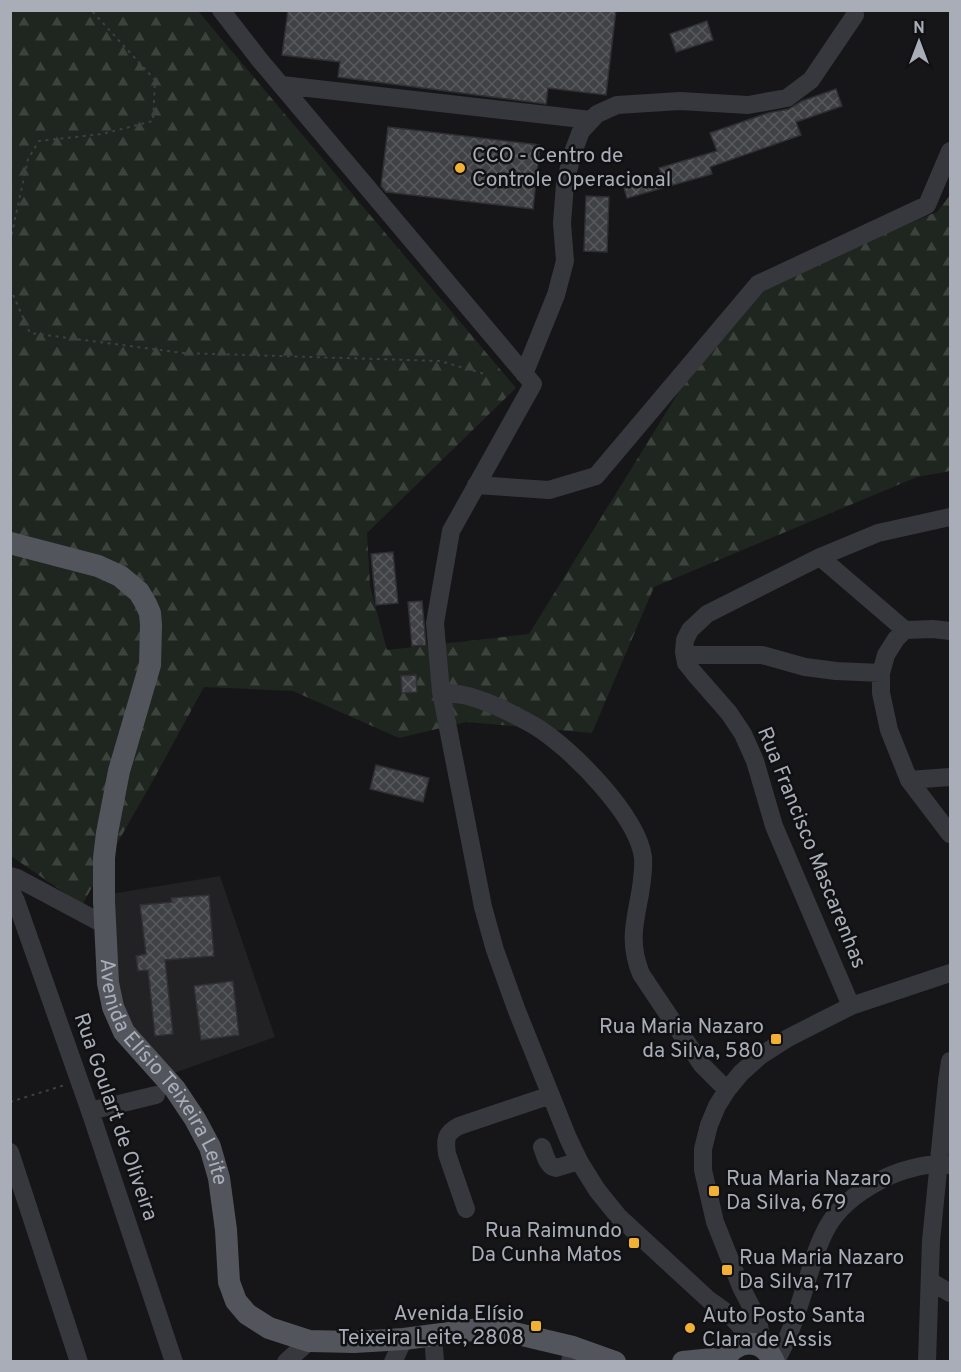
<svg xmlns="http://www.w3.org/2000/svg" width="961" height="1372" font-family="Overpass,sans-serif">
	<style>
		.built { fill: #222225 }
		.forest { fill: url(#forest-firs) }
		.building { fill: url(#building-cross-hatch); stroke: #303034; stroke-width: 1.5 }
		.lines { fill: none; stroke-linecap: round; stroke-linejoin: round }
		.path { stroke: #3d3f44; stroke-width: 2; stroke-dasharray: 3 4.5; stroke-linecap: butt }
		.minor { stroke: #37383d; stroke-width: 18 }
		.major { stroke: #53555c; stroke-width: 22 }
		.poi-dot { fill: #f2b134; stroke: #111113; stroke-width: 2 }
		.labels { text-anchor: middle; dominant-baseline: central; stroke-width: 5; stroke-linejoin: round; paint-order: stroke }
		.poi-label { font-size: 21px; fill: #a8adb8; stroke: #111113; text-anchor: start }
		.street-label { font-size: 21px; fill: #a8adb8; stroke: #111113 }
	</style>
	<defs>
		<pattern id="forest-firs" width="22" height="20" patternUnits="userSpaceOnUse" patternTransform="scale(1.5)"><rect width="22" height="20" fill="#1e261f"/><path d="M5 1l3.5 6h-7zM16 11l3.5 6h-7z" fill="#3c433d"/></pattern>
		<pattern id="building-cross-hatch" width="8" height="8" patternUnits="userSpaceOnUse" patternTransform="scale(1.5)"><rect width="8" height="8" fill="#404145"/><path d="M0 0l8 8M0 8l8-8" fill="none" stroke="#595a5e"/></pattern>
	</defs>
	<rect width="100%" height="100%" fill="#161618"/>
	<path class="built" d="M220,876L275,1037L174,1073L126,1019L119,1000L111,894Z"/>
	<path class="forest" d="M11,11H198L516,388L367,533L370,586L387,650L529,634L680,390L762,292L795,269L937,212L950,195V471L917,477L654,587L592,733L466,722L399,738L293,691L204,687L151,784L82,905L11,856Z"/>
	<path class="building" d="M288,10H616L606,95L548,88L546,104L338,77L340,62L282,55Z
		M707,21L713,40L676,52L670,34Z
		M836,89L842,106L796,122L801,135L710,167L712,174L627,198L623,184L661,173L659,168L717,151L710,133L768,113L789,109L802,101Z
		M388,127L540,145L533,209L386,192L381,186Z
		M586,196L609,197L607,252L584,251Z
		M393,552L398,603L376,605L371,554Z
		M422,601L426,645L412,646L408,602Z
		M416,675L417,692L402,693L401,676Z
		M376,765L429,778L423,802L370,789Z
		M209,895L214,956L165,960L173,1034L155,1036L148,970L138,971L136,956L146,954L140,905L172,902L171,898Z
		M233,981L239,1035L201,1040L194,986Z"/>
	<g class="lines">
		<path class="path" d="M10,242L28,159L39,141L102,134L153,121L155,80L91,10
			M10,288L30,333L183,353L440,361L485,374
			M10,1102L65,1085"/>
		<path class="minor" d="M221,10L259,59L533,384L451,531L435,623L441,692L483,907L495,950L517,1011L568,1138L579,1161L597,1190L618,1216L709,1300C727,1312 742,1324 751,1343
			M282,85L591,120
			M524,374L556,295L565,261L562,223L565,184L572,155L581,131L597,114L617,105L680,101L748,105L787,98L811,80L855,15
			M476,485L549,490L596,476L758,284L927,205L950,151
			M820,557L905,630L896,639L886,655L881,673V693L889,730L909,780L950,834
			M905,630L933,629L950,631
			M686,663L692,655H762L805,667L836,671L881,673
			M441,692C450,693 459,694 468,696C489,702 516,715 535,726C571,748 637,815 643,857C644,870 642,881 640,894C634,925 629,944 641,974L702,1065L727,1090
			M909,780L950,777
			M10,876L17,878L105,925
			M10,889L16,901L90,1111L174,1362
			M851,1006L774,826L755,761L743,734L729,713L694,673L686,663L684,652L685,640L690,630L707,614L820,557L878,533L950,517
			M90,1111L156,1095
			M542,1147C545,1154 547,1167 556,1168L579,1161
			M10,1152L79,1362
			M466,1209L447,1154C445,1140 445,1133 459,1126L551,1095
			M930,1281L950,1293
			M433,1335L435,1362
			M763,1348L759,1325L754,1312L741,1287L715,1222L703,1170V1149L709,1125L717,1106L727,1090L741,1073L760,1056L788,1038L851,1006L950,973
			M286,1362L309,1341
			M393,1362L404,1339
			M570,1362L573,1347
			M775,1362C792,1334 800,1302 810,1271C815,1254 821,1236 831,1221C845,1200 868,1186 889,1176C905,1169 931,1162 947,1165
			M927,1362L931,1241L947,1081L950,1061"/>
		<g class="major">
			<path id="s1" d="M10,543L98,566L120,576L139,592L146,604L150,613L151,625L150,665L119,771L107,833L104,858V901L108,983L113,1007L124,1032L175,1089L195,1119L210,1147L219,1178L226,1230L229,1282L236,1301L247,1314L269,1328L309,1341L354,1342L404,1339L480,1329L501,1330L573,1347L615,1362"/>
			<path d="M683,1362L713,1359L724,1361"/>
			<path d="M724,1362C735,1338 763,1337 774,1362"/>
		</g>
	</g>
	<g class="poi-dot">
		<circle cx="460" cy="168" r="6"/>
		<rect x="770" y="1033" width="12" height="12" rx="3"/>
		<rect x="708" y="1185" width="12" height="12" rx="3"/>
		<rect x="628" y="1237" width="12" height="12" rx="3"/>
		<rect x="721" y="1264" width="12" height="12" rx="3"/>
		<rect x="530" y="1320" width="12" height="12" rx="3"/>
		<circle cx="690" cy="1328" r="6"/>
	</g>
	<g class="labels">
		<g class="poi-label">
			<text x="472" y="156">CCO - Centro de<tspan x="472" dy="24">Controle Operacional</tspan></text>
			<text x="764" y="1027" text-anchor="end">Rua Maria Nazaro<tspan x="764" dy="24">da Silva, 580</tspan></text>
			<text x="726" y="1179">Rua Maria Nazaro<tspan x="726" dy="24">Da Silva, 679</tspan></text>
			<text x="622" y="1231" text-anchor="end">Rua Raimundo<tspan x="622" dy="24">Da Cunha Matos</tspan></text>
			<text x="739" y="1258">Rua Maria Nazaro<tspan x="739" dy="24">Da Silva, 717</tspan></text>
			<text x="524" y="1314" text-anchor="end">Avenida Elísio<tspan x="524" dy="24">Teixeira Leite, 2808</tspan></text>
			<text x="702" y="1316">Auto Posto Santa<tspan x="702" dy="24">Clara de Assis</tspan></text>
		</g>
		<g class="street-label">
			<text transform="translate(811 848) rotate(68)">Rua Francisco Mascarenhas</text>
			<text stroke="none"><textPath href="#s1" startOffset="645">Avenida Elísio Teixeira Leite</textPath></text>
			<text transform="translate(115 1117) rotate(71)">Rua Goulart de Oliveira</text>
		</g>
	</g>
	<rect width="961" height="1372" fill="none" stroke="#a8adb8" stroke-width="24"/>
	<g transform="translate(919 42)" stroke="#111113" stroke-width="4.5" paint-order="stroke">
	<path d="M0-4.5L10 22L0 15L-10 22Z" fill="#a8adb8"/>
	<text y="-9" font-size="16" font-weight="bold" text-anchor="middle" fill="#a8adb8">N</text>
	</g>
</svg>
